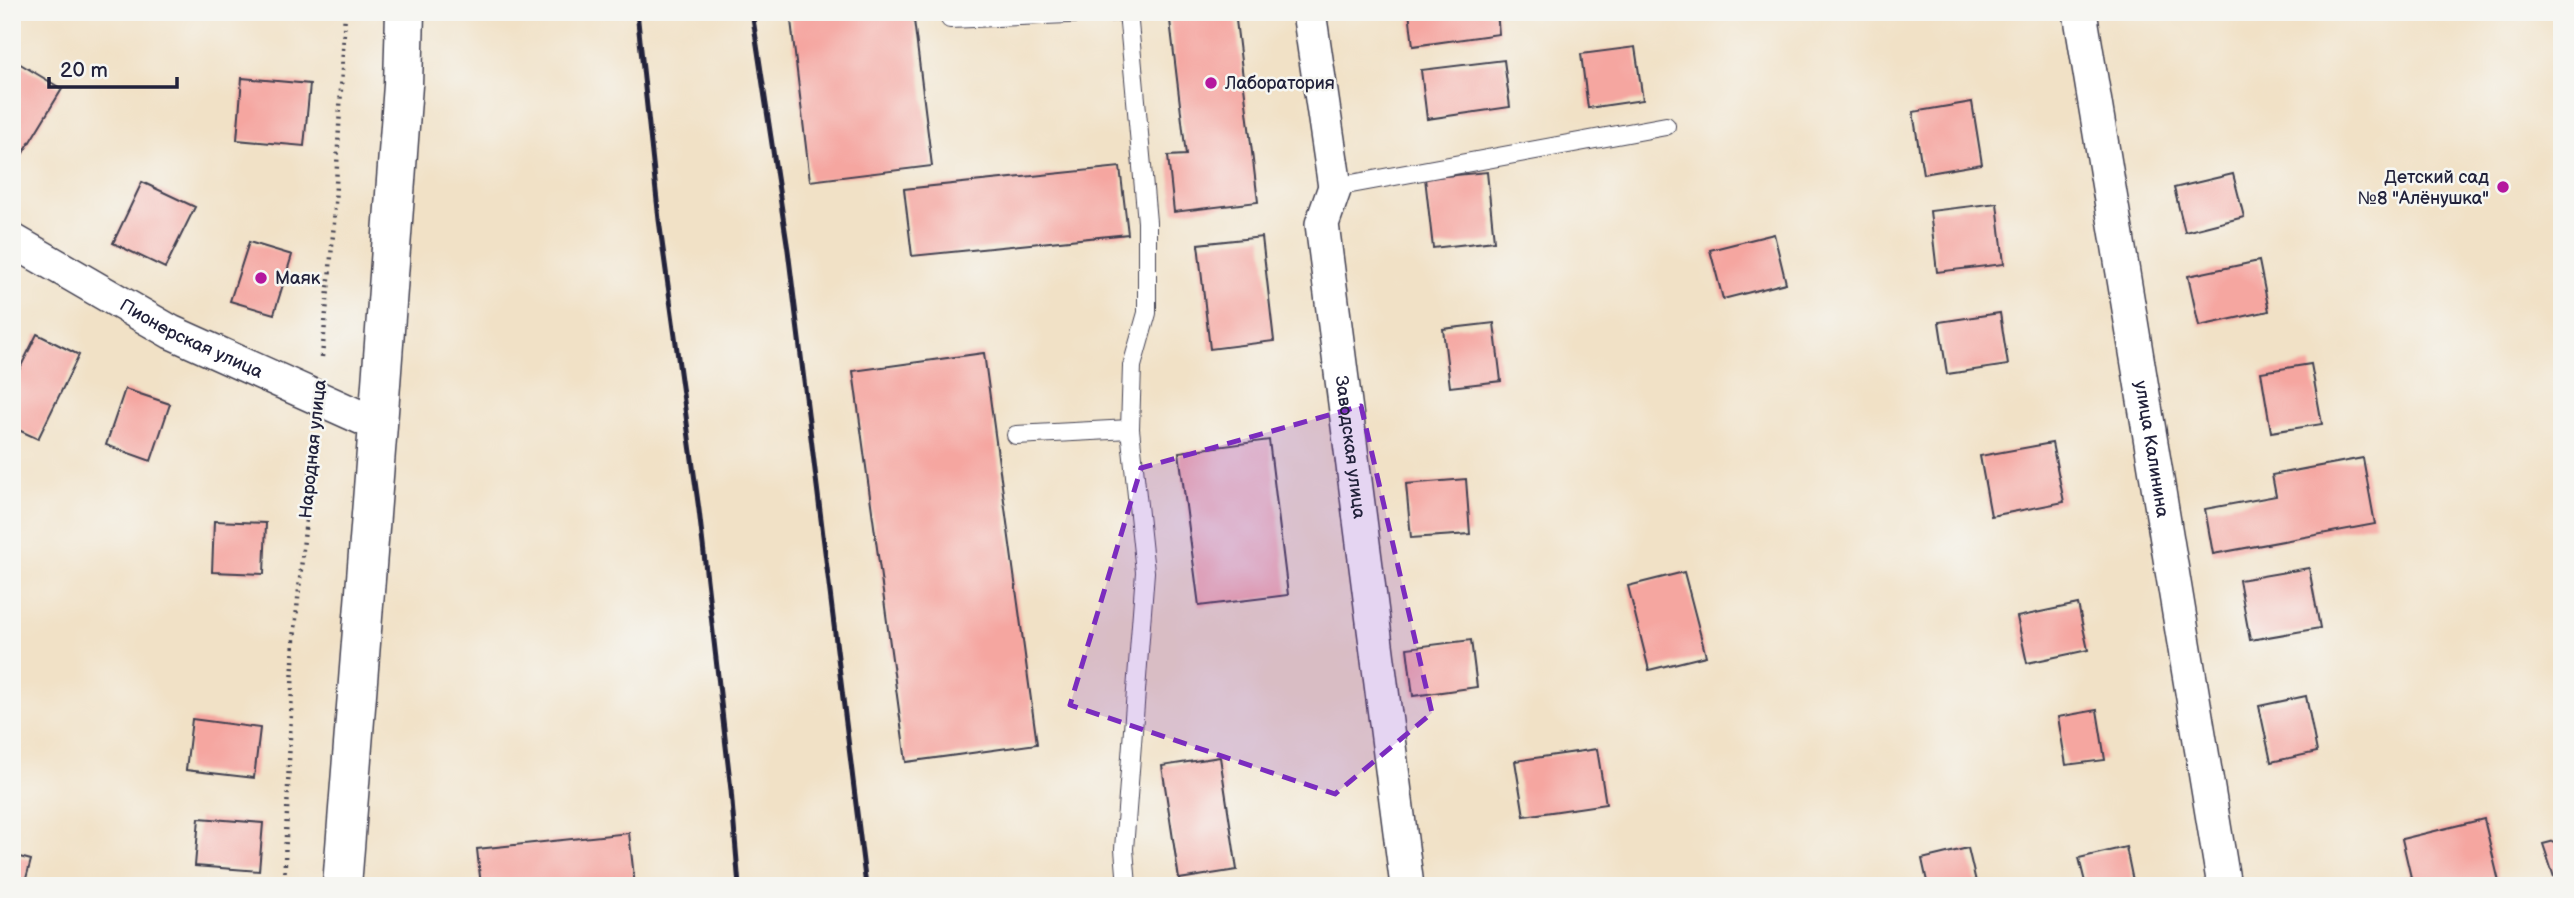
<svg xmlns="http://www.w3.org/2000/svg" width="2574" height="898" font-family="'Balsamiq Sans',sans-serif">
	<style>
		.building { fill: #f5a6a0 }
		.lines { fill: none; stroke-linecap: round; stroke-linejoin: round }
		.service-casing { stroke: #413f50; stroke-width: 20 }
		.minor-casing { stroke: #413f50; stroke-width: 36 }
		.tertiary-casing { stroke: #413f50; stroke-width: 41 }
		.path { stroke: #413f50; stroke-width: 4.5; stroke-dasharray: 2 5; stroke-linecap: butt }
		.service { stroke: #fff; stroke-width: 18 }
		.minor { stroke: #fff; stroke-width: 33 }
		.tertiary { stroke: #fff; stroke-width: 38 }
		.rail { stroke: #22223b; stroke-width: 5 }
		.marked { fill: #7b2cbf; fill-opacity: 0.2; stroke: #7b2cbf; stroke-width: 5; stroke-dasharray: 14 9; stroke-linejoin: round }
		.poi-dot { fill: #b5179e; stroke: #f6f6f2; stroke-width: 2.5 }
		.labels { text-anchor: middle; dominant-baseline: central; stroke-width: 5; stroke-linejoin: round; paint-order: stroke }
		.poi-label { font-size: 18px; fill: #22223b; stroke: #f6f6f2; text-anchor: start }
		.street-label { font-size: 18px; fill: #22223b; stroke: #f6f6f2 }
	</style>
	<rect width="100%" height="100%" fill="#f6f6f2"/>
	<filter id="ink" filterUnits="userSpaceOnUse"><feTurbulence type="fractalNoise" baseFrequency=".0143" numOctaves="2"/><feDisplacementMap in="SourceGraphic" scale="14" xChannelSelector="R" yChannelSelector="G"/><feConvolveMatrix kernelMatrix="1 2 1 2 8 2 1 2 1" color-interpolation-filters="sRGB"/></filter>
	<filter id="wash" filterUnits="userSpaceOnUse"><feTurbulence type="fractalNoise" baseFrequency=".00686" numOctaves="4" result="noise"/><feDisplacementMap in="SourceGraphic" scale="28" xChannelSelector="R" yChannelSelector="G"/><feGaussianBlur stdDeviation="1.57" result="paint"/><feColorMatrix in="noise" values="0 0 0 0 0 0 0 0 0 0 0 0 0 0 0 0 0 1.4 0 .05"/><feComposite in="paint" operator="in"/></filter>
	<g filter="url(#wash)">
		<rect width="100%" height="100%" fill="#f1e1c6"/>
		<g id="blocks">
			<path class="building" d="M790,12H913L932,166L810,181Z
				M1169,12H1235L1258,202L1174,212L1168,156L1186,155Z
				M1409,12H1497L1499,34L1413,46Z
				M1635,47L1643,100L1588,108L1581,54Z
				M12,59L62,89L17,163L12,160Z
				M1504,60L1510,107L1427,119L1421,70Z
				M242,78L310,84L304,146L237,140Z
				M1972,102L1982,164L1923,174L1913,112Z
				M1120,167L1128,234L912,256L904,189Z
				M1487,172L1494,241L1433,248L1425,178Z
				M2233,174L2244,217L2185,232L2174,188Z
				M142,182L195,207L165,268L113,243Z
				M1997,203L2004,264L1937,272L1930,211Z
				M1774,234L1786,283L1723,299L1710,250Z
				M1262,237L1274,341L1210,349L1198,244Z
				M249,242L292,255L274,314L230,301Z
				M2259,261L2269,311L2199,326L2188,276Z
				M2000,313L2008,365L1947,374L1939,322Z
				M1494,323L1501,381L1450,387L1443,329Z
				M37,334L79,355L38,439L12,427V384Z
				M984,353L1037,744L906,762L853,371Z
				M2311,364L2322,424L2271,432L2261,372Z
				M125,389L170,404L151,461L106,445Z
				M1269,440L1288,595L1199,606L1179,452Z
				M2052,443L2064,502L1991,516L1980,456Z
				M2363,458L2375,524L2213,554L2205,509L2276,496L2272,475Z
				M1466,479L1470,534L1411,538L1406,484Z
				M214,521L266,523L264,574L212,572Z
				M2309,568L2320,628L2250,640L2239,580Z
				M1684,572L1706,656L1649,670L1628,586Z
				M2078,604L2088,650L2027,663L2017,617Z
				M1471,640L1477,687L1413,696L1407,648Z
				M2306,696L2317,752L2271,762L2259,706Z
				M2097,710L2105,760L2066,765L2058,717Z
				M192,719L260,728L254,778L186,770Z
				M1597,749L1606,804L1524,816L1515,761Z
				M1220,757L1237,870L1179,879L1162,766Z
				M199,818L263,823L259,871L195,866Z
				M2484,819L2500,886H2413L2402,839Z
				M629,833L635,886H481L477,849Z
				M2562,839V878L2555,880L2543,844Z
				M2126,847L2134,886H2086L2079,858Z
				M1968,848L1977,886H1928L1922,859Z
				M12,855L31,860L24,886H12Z"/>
		</g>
	</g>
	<g filter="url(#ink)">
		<use href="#blocks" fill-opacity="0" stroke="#413f50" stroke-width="2"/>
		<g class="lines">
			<defs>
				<path id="service" d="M950,19L1116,12
					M1335,187L1666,126
					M1016,435L1130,429
					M1127,886L1124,849L1145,572L1130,429L1132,366L1147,313V222L1128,12"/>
				<g id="minor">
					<path id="s1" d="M1309,12L1335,187L1322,224L1407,886"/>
					<path id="s2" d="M2080,12L2224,886"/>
					<path id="s3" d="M12,240L171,332L378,425"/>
				</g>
				<path id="tertiary" d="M342,886L378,425L403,85L405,12"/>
			</defs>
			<use href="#service" class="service-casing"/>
			<use href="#minor" class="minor-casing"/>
			<use href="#tertiary" class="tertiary-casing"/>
			<path class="path" d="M322,357L334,223L345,12
				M284,886L294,639L314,439"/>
			<use href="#service" class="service"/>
			<use href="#minor" class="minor"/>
			<use href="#tertiary" class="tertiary"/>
			<path class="rail" d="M637,12L659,220L699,510L731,790L739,886
				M752,12L788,250L866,886"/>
		</g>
	</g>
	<path class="marked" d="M1361,406L1432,713L1335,794L1070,705L1141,468Z"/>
	<g class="poi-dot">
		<circle cx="1211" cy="83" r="7"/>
		<circle cx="2503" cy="187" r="7"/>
		<circle cx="261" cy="278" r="7"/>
	</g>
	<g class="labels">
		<g class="poi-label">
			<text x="1225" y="83">Лаборатория</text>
			<text x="2489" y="177" text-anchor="end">Детский сад<tspan x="2489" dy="21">№8 "Алёнушка"</tspan></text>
			<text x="275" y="278">Маяк</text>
		</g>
		<g class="street-label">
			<text stroke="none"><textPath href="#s3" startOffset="205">Пионерская улица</textPath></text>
			<text stroke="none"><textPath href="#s1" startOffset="441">Заводская улица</textPath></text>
			<text transform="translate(313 449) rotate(-84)">Народная улица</text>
			<text stroke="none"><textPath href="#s2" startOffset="443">улица Калинина</textPath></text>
		</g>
	</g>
	<rect width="2574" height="898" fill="none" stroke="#f6f6f2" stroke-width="42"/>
	<path d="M49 77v10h128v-10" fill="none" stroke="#22223b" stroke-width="3.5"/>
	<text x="60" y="77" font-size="21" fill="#22223b" stroke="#f6f6f2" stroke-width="5" paint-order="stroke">20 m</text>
</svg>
